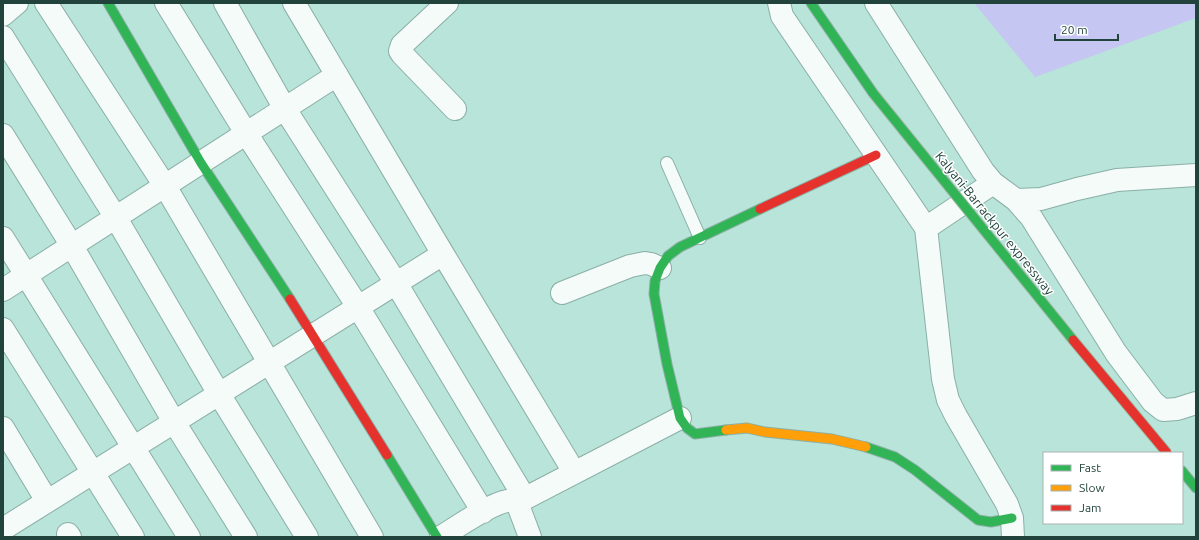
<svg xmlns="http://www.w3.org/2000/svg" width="1199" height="540" font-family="Ubuntu,sans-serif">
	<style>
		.water { fill: #c5c6f2 }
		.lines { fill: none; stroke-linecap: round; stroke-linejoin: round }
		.lane-casing { stroke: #8bafa6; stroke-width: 14 }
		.street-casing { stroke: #8bafa6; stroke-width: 24 }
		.fast-casing { stroke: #8bafa6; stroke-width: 11 }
		.slow-casing { stroke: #8bafa6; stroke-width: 11 }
		.jam-casing { stroke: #8bafa6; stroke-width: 11 }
		.lane { stroke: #f4fbf9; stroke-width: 12 }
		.street { stroke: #f4fbf9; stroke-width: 22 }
		.fast { stroke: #30b455; stroke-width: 9 }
		.slow { stroke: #ff9f0a; stroke-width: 9 }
		.jam { stroke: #e5322d; stroke-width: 9 }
		.fast-bridge-casing { stroke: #9cb4a2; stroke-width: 11; stroke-linecap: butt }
		.jam-bridge-casing { stroke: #9cb4a2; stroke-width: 11; stroke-linecap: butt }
		.fast-bridge { stroke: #30b455; stroke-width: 9 }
		.jam-bridge { stroke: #e5322d; stroke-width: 9 }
		.labels { text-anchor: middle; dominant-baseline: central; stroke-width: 3; stroke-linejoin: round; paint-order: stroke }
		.street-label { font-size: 13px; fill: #21433b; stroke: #fff }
	</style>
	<rect width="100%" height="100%" fill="#b8e4d9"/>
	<path class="water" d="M974,3H1196V18L1035,77Z"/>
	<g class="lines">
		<defs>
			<path id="lane" d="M667,163L700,238"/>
			<path id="street" d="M46,3L165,186L372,537
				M166,3L246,133L358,307L483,512
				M225,3L285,109L396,283L524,497
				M294,3L443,254L574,472
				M447,3L402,45L400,51L402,54L455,109
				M779,3L782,16L926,228L943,379L948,400L956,416L1007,504L1012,518L1013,537
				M876,3L983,171L993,183L1016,200L1031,217L1116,353L1153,402L1163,410L1177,409L1196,403
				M3,15L17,3
				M3,37L116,218L219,394L307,537
				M3,135L72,246L174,422L246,537
				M1016,200L1041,199L1077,189L1117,180L1196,175
				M926,228L993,183
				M3,238L189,537
				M3,290L337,75
				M562,293L630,266L645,263L651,264L660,268
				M3,329L133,537
				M3,428L47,501
				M3,529L443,254
				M68,534L70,537
				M441,537C457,527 490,504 507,501C511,500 516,501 520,501
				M530,537L518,505L520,501L680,418"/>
			<path id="fast" d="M108,3L201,163L290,299
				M811,3L873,93
				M726,430L695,434L687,428L680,418L667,364L654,294L655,281L660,268L668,256L680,247L760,209
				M866,447L895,457L915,470L978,520L991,522L1012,518
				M387,455L437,537
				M1182,471L1196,488"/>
			<path id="slow" d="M726,430L747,428L765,432L832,439L866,447"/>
			<path id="jam" d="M760,209L876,155
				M290,299L387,455"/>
		</defs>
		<use href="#lane" class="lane-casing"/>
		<use href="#street" class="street-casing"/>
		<use href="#fast" class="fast-casing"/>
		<use href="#slow" class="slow-casing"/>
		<use href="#jam" class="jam-casing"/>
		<use href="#lane" class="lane"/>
		<use href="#street" class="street"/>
		<use href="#fast" class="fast"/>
		<use href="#slow" class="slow"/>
		<use href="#jam" class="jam"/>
		<defs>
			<path id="fast-bridge" d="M873,93L1073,340"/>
			<path id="jam-bridge" d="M1073,340L1167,453"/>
		</defs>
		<use href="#fast-bridge" class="fast-bridge-casing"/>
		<use href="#jam-bridge" class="jam-bridge-casing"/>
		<use href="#fast-bridge" class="fast-bridge"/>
		<use href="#jam-bridge" class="jam-bridge"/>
	</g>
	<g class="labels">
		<g class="street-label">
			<text transform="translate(995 223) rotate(51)">Kalyani-Barrackpur expressway</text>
		</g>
	</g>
	<rect width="1199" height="540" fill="none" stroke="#21433b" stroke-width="8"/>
	<rect x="1043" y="452" width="140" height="72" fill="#ffffff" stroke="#a6b4b1"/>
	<rect x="1051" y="465" width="20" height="6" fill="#30b455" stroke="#a6b4b1"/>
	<text x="1079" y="472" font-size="12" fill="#21433b">Fast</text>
	<rect x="1051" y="485" width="20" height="6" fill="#ff9f0a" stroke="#a6b4b1"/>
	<text x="1079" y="492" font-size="12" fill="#21433b">Slow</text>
	<rect x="1051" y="505" width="20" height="6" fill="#e5322d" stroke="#a6b4b1"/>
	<text x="1079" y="512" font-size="12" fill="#21433b">Jam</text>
	<path d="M1055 34v6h63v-6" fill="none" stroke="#21433b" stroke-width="2"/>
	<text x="1061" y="34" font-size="12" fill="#21433b" stroke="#ffffff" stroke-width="3" paint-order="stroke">20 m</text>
</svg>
